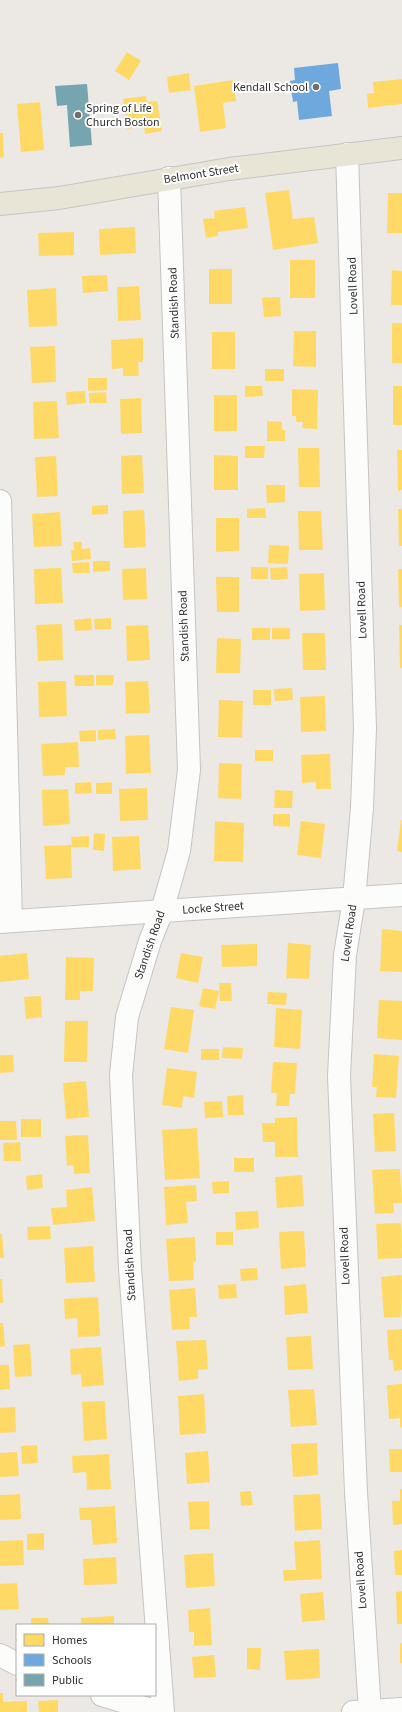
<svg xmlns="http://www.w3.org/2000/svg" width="402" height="1712" font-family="'Source Sans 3',sans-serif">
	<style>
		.homes { fill: #ffd966 }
		.schools { fill: #6fa8dc }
		.public { fill: #76a5af }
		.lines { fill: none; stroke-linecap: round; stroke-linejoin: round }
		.minor-casing { stroke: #c5c4c5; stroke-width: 24 }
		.major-casing { stroke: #c6c5c4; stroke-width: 24 }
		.minor { stroke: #fcfcfb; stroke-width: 22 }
		.major { stroke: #e8e4d6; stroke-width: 22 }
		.poi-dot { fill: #706f6e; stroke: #fff; stroke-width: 1.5 }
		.labels { text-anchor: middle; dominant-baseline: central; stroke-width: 4; stroke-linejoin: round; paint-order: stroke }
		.poi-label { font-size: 12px; fill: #2e2e2e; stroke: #fff; text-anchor: end }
		.street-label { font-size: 12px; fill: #2e2e2e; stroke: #fff }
	</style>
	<rect width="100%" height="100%" fill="#ece8e4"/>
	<path class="homes" d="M127,52L141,61L129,80L115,71Z
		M189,73L191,90L169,93L167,77Z
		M402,79V104L368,108L367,94L374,93L373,82Z
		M233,80L236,101L223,103L226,128L200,132L194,86Z
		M146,96L147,102L157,101L162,131L145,134L144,126L127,129L123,99Z
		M40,102L44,150L21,152L17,104Z
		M0,133H3L4,157L0,158Z
		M289,190L293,219L314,217L318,243L273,250L265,193Z
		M388,193H402V233H387Z
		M245,207L248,228L218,232V236L206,238L203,219L215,218L214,211Z
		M135,227L136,253L100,255L99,229Z
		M74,232V255L39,256L38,233Z
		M290,260H315V298H290Z
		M209,269H232V304H209Z
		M392,270L402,271V305H391Z
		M107,275L108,291L83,293L82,276Z
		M139,286L141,320L118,321L117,287Z
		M56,288L57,326L29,327L27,290Z
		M280,297L281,316L264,317L262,298Z
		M392,323H402V363H392Z
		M294,331H316V367L293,366Z
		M212,332H235V369H212Z
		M143,338V362H138L139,376H123V368L112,369L111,340Z
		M55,346L56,382L32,383L30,347Z
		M265,369H284V381H265Z
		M88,378H107V390L88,391Z
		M245,386H262L263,396L245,397Z
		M393,386H402V425H393Z
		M292,389L318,390L317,429L302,428L303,422H296V416H292Z
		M85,391L86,403L67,405L66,392Z
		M106,392L107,403H89V393Z
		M214,395H237V431H214Z
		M141,398L142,433L121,434L120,399Z
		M57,401L59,438L34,439L33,402Z
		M267,421L282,422V430H285V441H267Z
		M245,446H265L264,458H245Z
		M298,448H319L320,487H299Z
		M397,450H402V490L398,491Z
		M142,455L144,493L122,494L121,456Z
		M214,455L238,456V490H214Z
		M56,456L58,496L37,497L35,457Z
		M266,485H285V502L267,503Z
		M108,505V514L92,515V506Z
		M265,508L266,518H247V509Z
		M398,509H402V546H399Z
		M144,510L146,547L124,548L123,511Z
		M298,511H321L323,550H299Z
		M60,512L62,546L34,547L32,514Z
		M216,518H239V551L216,552Z
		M73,542H82V549L90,548L91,559L72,561L71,550H74Z
		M269,545L289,546L288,564L268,563Z
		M93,561H110V571L93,572Z
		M89,562L90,573H73L72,563Z
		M251,567H268V579H251Z
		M287,567L288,579L271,580L270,568Z
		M61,568L63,603L35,604L34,569Z
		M146,568L147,599L123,600L122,569Z
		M398,569H402V607H399Z
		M324,573L325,610L300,611L299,574Z
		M216,577H239V612H217Z
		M91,618L92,630L75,631L74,620Z
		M111,618V629L95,630L94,619Z
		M62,624L63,660L38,661L36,625Z
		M148,625L150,660L127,661L126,626Z
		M399,625H402V668H400Z
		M252,628H270V640H252Z
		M272,628H290V639H272Z
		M302,633H325L326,670H303Z
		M217,638L241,639L240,673H216Z
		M74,675H94V686H75Z
		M96,675H114L113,685H96Z
		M66,681L67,716L39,717L38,682Z
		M148,681L150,713L126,714L125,682Z
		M292,688L293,700L275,701L274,689Z
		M253,690H271V705H253Z
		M325,696L326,731L301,732L300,697Z
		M219,700L243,701L242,738L218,737Z
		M115,729L116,739L98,740V730Z
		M96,730V741L80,742L79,731Z
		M149,735L151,773L126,774L125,736Z
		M78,742L79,767H65V775L43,776L41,744Z
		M255,750H273V761H255Z
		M330,754L331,789H316V782L302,783L301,755Z
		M219,763L242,764L241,799L218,798Z
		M91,782L92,793L75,794V783Z
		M112,782V794H96V783Z
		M147,788L148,820L120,821L119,789Z
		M68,789L70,824L43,826L42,790Z
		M275,790L293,791L292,808H274Z
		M273,814H290V827L273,826Z
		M401,820H402V852L397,851Z
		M215,821L244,823L243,862L214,861Z
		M301,821L325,824L321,858L297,855Z
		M94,833L105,834L104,851L93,850Z
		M89,836V847H71L72,878L46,879L44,846L72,845L71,837Z
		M139,836L141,869L113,871L112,837Z
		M382,929L402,931V972L380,971Z
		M288,943L311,945L309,979L286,978Z
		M257,944V966L222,967L221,945Z
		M27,953L29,979L0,982V956Z
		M181,953L203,957L198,983L176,978Z
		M66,957L94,958L93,991H80V1000H65Z
		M219,983H231L232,1001H220Z
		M203,988L219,991L215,1009L199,1006Z
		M268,992L287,993L286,1005L267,1004Z
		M41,996L42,1017L26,1019L24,997Z
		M379,1000L402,1001V1040L377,1038Z
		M171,1007L194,1010L188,1053L164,1049Z
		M276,1008L302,1010L300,1049L274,1047Z
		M65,1021H88L87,1062H64Z
		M223,1047L243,1048L242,1059L222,1058Z
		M201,1049H219V1060H201Z
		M374,1054L399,1056L396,1098L376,1097L377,1087H372Z
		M0,1055H13L14,1072L0,1073Z
		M273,1062L297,1063L295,1094H290L289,1106H276L277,1093H271Z
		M167,1068L197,1072L194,1098L183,1096L182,1108L162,1105Z
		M86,1081L89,1117L66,1119L63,1083Z
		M243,1095L244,1115H228L227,1096Z
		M222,1101L223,1117L205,1118L204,1102Z
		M394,1113L396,1151L375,1152L373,1114Z
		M297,1117L298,1157H275V1142H263L262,1123H275V1118Z
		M21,1119H41V1137H21Z
		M0,1121H16L17,1140H0Z
		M197,1128L200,1178L165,1180L162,1130Z
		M88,1135L90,1173L74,1174L73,1165L67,1166L65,1136Z
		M20,1142L21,1161H4L3,1143Z
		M234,1158H254V1172H234Z
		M400,1169L402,1203H393L394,1213L375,1214L372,1170Z
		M42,1174L43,1188L27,1190L26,1176Z
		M302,1175L304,1206L277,1208L275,1177Z
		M229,1181V1193L213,1194L212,1182Z
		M196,1185L197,1201L186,1202L188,1223L166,1225L164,1187Z
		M92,1187L95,1221L53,1225L51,1208L67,1207L66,1190Z
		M258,1211L259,1228L236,1230L235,1212Z
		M401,1223L402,1258L378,1259L376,1224Z
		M50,1226L51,1239L28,1240L27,1227Z
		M304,1231L306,1267L281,1269L279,1232Z
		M216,1232H233V1245H216Z
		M0,1234H2L4,1258H0Z
		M195,1237L196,1261L193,1262L194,1280L169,1281L166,1239Z
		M93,1246L95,1282L66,1283L64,1248Z
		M257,1268L258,1280L241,1281L240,1269Z
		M402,1275L401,1317L384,1318L381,1277Z
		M0,1279H2L3,1303H0Z
		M236,1284L237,1298L219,1299L218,1285Z
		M306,1284L308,1313L285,1315L284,1286Z
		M195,1288L197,1317H189L190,1329L172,1330L169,1290Z
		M98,1297L100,1336L78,1337L77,1318L65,1319L64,1299Z
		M0,1323H3L5,1346L0,1347Z
		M402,1329V1370L394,1371L393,1360H389L387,1330Z
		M311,1336L313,1369L288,1370L286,1337Z
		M206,1340L208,1369L198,1370V1379L179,1381L176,1341Z
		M30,1344L32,1376L15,1377L13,1345Z
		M101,1347L104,1385L82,1387L81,1374L71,1375L70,1349Z
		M0,1365H9L10,1389L0,1390Z
		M402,1384V1427L400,1428V1418L389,1419L387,1385Z
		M314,1389L317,1425L291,1427L288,1390Z
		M204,1394L206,1433L180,1435L178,1396Z
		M105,1401L107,1439L84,1441L82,1402Z
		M15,1407L16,1432L0,1433V1408Z
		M317,1443L318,1475L293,1477L291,1444Z
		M37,1445L38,1463L22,1464L21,1446Z
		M389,1449H402V1472H390Z
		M208,1451L210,1482L187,1484L185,1453Z
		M17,1452L19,1476L0,1477V1453Z
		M109,1454L111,1489L87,1490L86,1472L73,1473L72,1456Z
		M400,1489H402V1524L393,1525L392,1501H400Z
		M251,1491L253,1505L241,1506L240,1492Z
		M20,1494L21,1519L0,1520V1495Z
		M320,1494L322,1529L295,1531L293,1495Z
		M209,1501L210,1529L190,1530L188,1502Z
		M115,1506L117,1543L93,1545L91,1520H80L79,1508Z
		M44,1533V1550H27V1534Z
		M23,1540L24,1565L0,1566V1541Z
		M320,1540L322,1579L284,1581L283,1570H296L294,1542Z
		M402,1550V1575H395L394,1551Z
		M213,1553L215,1586L186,1588L184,1555Z
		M116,1557L117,1584L84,1585L83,1559Z
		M17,1583L19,1609L0,1610V1584Z
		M402,1591V1624H397L396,1592Z
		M323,1592L325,1620L302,1622L300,1594Z
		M210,1608L212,1645L194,1646V1632H189L188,1610Z
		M114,1616V1625H81V1618Z
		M31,1618H48L49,1625H31Z
		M400,1643H402V1663H400Z
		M247,1648H261L260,1670L247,1669Z
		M319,1649L320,1678L286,1680L284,1651Z
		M214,1655L216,1677L194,1678L192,1657Z
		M0,1693H3V1702L27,1701V1712H0Z
		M58,1700V1712H39L38,1701Z"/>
	<path class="schools" d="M338,63L341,89L329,91L332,116L299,120L297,101L293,102L290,81L295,80L294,68Z"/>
	<path class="public" d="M87,84L92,145L70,147L67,105L57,106L55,86Z"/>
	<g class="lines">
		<defs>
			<path id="minor" d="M347,154L365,728L362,808L354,899L345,955L339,1076L356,1492L370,1712
				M0,501L11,921
				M0,922L402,895
				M0,1655L17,1664
				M102,1695L158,1712
				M163,1712L130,1268L121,1075L127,1017L150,941L162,911L179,851L189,770L169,178
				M353,1712L402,1709"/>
			<path id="major" d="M0,204L59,198L229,169L402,148"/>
		</defs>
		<use href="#minor" class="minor-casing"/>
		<use href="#major" class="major-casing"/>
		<use href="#minor" class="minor"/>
		<use href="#major" class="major"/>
	</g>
	<g class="poi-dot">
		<circle cx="316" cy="87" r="4"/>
		<circle cx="78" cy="115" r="4"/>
	</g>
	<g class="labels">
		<g class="poi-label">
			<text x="308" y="87">Kendall School</text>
			<text x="86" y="108" text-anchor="start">Spring of Life<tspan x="86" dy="14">Church Boston</tspan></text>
		</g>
		<g class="street-label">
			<text transform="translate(201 174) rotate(-9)">Belmont Street</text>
			<text transform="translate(353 286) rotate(-92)">Lovell Road</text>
			<text transform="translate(174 303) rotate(-92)">Standish Road</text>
			<text transform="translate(362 610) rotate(-92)">Lovell Road</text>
			<text transform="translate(184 626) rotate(-92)">Standish Road</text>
			<text transform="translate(213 908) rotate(-4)">Locke Street</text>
			<text transform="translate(349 933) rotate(-82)">Lovell Road</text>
			<text transform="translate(150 945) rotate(-71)">Standish Road</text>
			<text transform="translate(345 1256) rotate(-92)">Lovell Road</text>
			<text transform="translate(130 1265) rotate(-93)">Standish Road</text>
			<text transform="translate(361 1580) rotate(-94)">Lovell Road</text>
		</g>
	</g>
	<rect x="16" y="1624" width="140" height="72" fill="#ffffff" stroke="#ababab"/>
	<rect x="24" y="1634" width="20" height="12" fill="#ffd966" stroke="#ababab"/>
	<text x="52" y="1644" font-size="12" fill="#2e2e2e">Homes</text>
	<rect x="24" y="1654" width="20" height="12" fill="#6fa8dc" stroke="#ababab"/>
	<text x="52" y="1664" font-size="12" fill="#2e2e2e">Schools</text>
	<rect x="24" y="1674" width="20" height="12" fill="#76a5af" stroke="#ababab"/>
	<text x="52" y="1684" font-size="12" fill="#2e2e2e">Public</text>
</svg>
